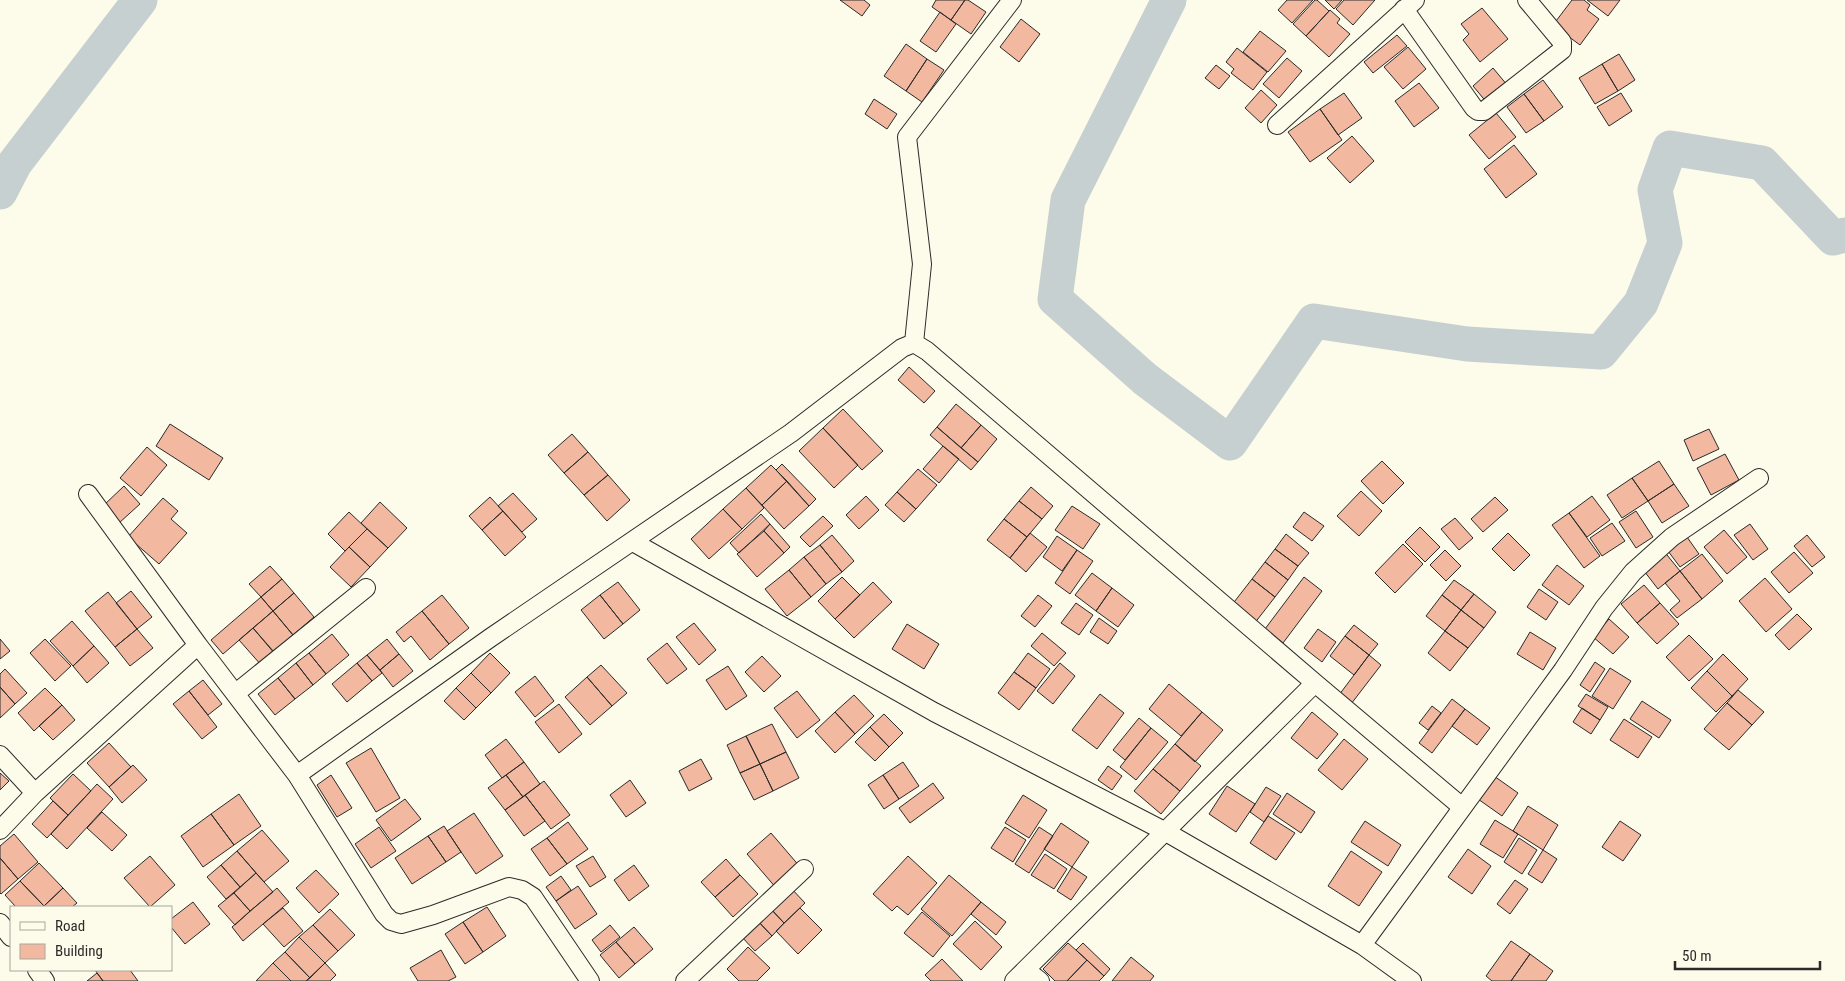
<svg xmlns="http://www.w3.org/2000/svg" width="1845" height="981" font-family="'Roboto Condensed',sans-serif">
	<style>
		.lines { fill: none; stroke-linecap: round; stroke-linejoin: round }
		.river { stroke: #c7d0d0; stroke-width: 35 }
		.building { fill: #f2b8a0; stroke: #2b2b2b }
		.minor-casing { stroke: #2b2b2b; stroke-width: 20 }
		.minor { stroke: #fdfbea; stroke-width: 18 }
	</style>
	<rect width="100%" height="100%" fill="#fdfbea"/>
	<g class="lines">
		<path class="river" d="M1169,0L1068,200L1055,299L1145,379L1230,443L1314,321L1467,344L1601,352L1641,303L1665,243L1655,190L1670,148L1762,163L1833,238L1845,235
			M0,192L15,163L140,0"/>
	</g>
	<path class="building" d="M840,0H864L870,5L862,16Z
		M936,0H965L951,20L932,7Z
		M965,0H968L986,12L971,34L951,20Z
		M1287,0H1313L1292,23L1278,10Z
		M1315,0H1317L1329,11L1306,36L1293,24Z
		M1325,0H1342L1334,9Z
		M1344,0H1375L1353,25L1336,9Z
		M1572,0H1584L1590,5L1587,10L1599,19L1580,45L1553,25Z
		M1587,0H1620L1608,16Z
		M1482,8L1508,39L1480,62L1463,40L1469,34L1461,24Z
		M1330,10L1340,19L1337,23L1350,34L1329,57L1306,36Z
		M940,12L956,24L936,52L920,41Z
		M1021,19L1040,34L1019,62L1000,47Z
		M1260,31L1286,51L1268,72L1243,52Z
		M1397,35L1407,46L1373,73L1364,62Z
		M906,44L927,59L906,91L884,76Z
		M1408,47L1426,69L1403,89L1384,67Z
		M1237,48L1267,72L1253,90L1231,73L1234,69L1226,62Z
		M1619,54L1635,80L1618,91L1602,64Z
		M1287,58L1302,71L1279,98L1263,84Z
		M927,59L944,70L922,102L906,91Z
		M1602,64L1618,91L1595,104L1579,78Z
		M1216,65L1230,76L1219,89L1205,78Z
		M1493,68L1508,86L1488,104L1473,86Z
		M1543,80L1563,107L1544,121L1524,94Z
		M1419,83L1439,108L1414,127L1395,101Z
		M1261,90L1277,105L1261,123L1245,108Z
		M1344,93L1362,118L1338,135L1320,109Z
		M1621,93L1632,111L1609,126L1597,107Z
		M1524,94L1544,121L1526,133L1507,107Z
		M874,99L897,114L887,129L865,114Z
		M1320,109L1342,140L1310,162L1288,132Z
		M1496,113L1516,137L1489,159L1469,135Z
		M1352,136L1374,161L1350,183L1327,158Z
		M1514,145L1537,174L1506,198L1484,169Z
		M909,367L935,391L924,403L898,380Z
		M956,404L981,425L961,448L937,427Z
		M843,409L883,451L862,470L823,428Z
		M170,424L223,458L209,480L156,446Z
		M981,425L997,439L978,462L961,448Z
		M937,427L978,462L971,470L930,435Z
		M823,428L858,465L834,488L799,451Z
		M1709,429L1719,449L1693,461L1684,440Z
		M572,434L588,452L564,473L548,455Z
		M943,446L959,459L939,483L923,469Z
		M147,447L167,465L141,496L120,478Z
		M588,452L608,475L584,495L564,473Z
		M1725,454L1739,480L1711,495L1697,468Z
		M1382,461L1404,483L1383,504L1361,481Z
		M1659,461L1674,484L1648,501L1632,478Z
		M782,464L816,499L809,506L776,470Z
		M771,465L787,481L762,505L746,488Z
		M918,469L937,485L916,509L897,492Z
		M608,475L630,500L607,521L584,495Z
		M1632,478L1648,501L1622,518L1607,495Z
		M787,481L809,506L784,529L762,505Z
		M1674,484L1689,506L1662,523L1648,501Z
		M124,486L140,504L119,523L103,506Z
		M1031,487L1053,506L1042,519L1019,501Z
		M746,488L764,508L742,529L723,509Z
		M1361,491L1382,511L1359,536L1337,516Z
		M897,492L916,509L904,522L885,505Z
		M513,493L537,519L522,532L498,506Z
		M866,496L879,510L859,529L846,515Z
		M1592,496L1610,520L1587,537L1569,513Z
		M490,497L503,511L482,530L469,516Z
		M1495,497L1508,510L1483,532L1471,519Z
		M163,498L178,511L171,519L187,533L159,564L128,537Z
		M1019,501L1042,519L1027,537L1004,519Z
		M380,502L407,528L388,548L361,523Z
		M1072,506L1100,524L1083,549L1055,530Z
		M723,509L742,529L709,559L691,539Z
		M503,511L526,537L505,556L482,530Z
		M1636,511L1653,537L1636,548L1619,522Z
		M349,512L367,529L345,551L328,534Z
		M1304,512L1324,526L1312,541L1293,527Z
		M1569,513L1600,556L1584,568L1552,525Z
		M761,514L770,524L739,553L730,543Z
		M823,516L833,526L810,547L800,537Z
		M1455,518L1473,538L1459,550L1441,529Z
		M1004,519L1027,537L1010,558L987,540Z
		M1612,523L1625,541L1602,556L1590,538Z
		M770,524L790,547L784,553L764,531Z
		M1750,524L1768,549L1753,560L1734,535Z
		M1420,527L1440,547L1425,562L1405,542Z
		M367,529L388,548L370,567L349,547Z
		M1724,530L1747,557L1727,574L1704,547Z
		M764,531L784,553L757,577L737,554Z
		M1030,533L1047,547L1026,572L1010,558Z
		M1508,533L1530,555L1514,571L1492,549Z
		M1286,534L1309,553L1298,566L1275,549Z
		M832,535L854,561L842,572L820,545Z
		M1807,535L1825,557L1812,567L1794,546Z
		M1057,536L1077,550L1062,571L1043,557Z
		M1687,537L1699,554L1680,567L1668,551Z
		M1403,544L1423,564L1395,593L1375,573Z
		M820,545L842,572L826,584L804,557Z
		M349,547L370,567L351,587L330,567Z
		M1275,549L1298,566L1288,580L1265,562Z
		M1077,550L1093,561L1070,594L1055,583Z
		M1445,550L1461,566L1446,581L1430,565Z
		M1663,550L1680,571L1658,589L1641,567Z
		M1794,552L1813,573L1789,593L1771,572Z
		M1702,554L1723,581L1702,599L1680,571Z
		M804,557L826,584L811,597L789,570Z
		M1265,562L1288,580L1275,597L1252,579Z
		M1557,565L1584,586L1569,605L1542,585Z
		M270,566L282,579L261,597L249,584Z
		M789,570L811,597L787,616L765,589Z
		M1680,571L1702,599L1677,618L1670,610L1680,601L1665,583Z
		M1092,573L1112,588L1096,611L1075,595Z
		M842,577L860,595L835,619L818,601Z
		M1304,577L1322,591L1283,643L1265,629Z
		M1765,578L1792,609L1766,632L1739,601Z
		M282,579L294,593L273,611L261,597Z
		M1252,579L1275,597L1254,624L1231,606Z
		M1454,580L1474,594L1461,610L1442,595Z
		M618,582L640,610L623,624L600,595Z
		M873,582L892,602L854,638L835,619Z
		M1644,585L1660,603L1637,623L1621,604Z
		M1112,588L1134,605L1118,627L1096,611Z
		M1539,589L1558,602L1546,620L1527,607Z
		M131,591L152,617L137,629L116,603Z
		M108,592L137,629L115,647L85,611Z
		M294,593L314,617L293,635L273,611Z
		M1474,594L1496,612L1484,628L1461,610Z
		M442,595L469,628L449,644L422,611Z
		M600,595L623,624L604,639L581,610Z
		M1038,595L1052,606L1035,627L1021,616Z
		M1442,595L1461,610L1445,631L1426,616Z
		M261,597L273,611L223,654L211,640Z
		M1076,603L1093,615L1079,635L1061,623Z
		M1660,603L1679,624L1657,644L1637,623Z
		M1461,610L1484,628L1468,648L1445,631Z
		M273,611L293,635L274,652L253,628Z
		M422,611L449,644L430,660L411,636L404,642L396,632Z
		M1797,614L1812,629L1789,650L1775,635Z
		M1099,618L1117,631L1108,644L1090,632Z
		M1609,619L1629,637L1613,654L1593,637Z
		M72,621L94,646L73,666L50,641Z
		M694,623L716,650L699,665L676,637Z
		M907,624L939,644L924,669L892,649Z
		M1354,625L1378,644L1369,655L1345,636Z
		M253,628L275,654L262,666L239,640Z
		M137,629L153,648L130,666L115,647Z
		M1318,629L1336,642L1322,662L1304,648Z
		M1445,631L1468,648L1450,671L1428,653Z
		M1530,632L1556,648L1543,670L1517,654Z
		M1042,633L1066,653L1054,666L1031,646Z
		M332,634L349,655L326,674L309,653Z
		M1689,635L1713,659L1689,681L1666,657Z
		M1345,636L1369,655L1354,675L1330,656Z
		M0,639L10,651L0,659Z
		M45,639L71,666L55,681L30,653Z
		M387,639L399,654L380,670L367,655Z
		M667,643L687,669L667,684L647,659Z
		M94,646L109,663L87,683L73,666Z
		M309,653L326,674L313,685L296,663Z
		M490,653L510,673L491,693L471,673Z
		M1028,653L1050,669L1036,688L1014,672Z
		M399,654L413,671L393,687L380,670Z
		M1723,654L1748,679L1732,696L1707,671Z
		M367,655L382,673L372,681L357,663Z
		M1369,655L1381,665L1351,704L1339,695Z
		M762,656L781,676L764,692L745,672Z
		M1595,662L1605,669L1590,692L1580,685Z
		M296,663L313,685L295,699L278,678Z
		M357,663L372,681L347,702L332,684Z
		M1060,663L1075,676L1053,704L1037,691Z
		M601,665L627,693L612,706L587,677Z
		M728,666L747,696L726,710L706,680Z
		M1610,668L1631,681L1613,709L1592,696Z
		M5,669L27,693L15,704L0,687V674Z
		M1707,671L1732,696L1716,712L1691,688Z
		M1014,672L1036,688L1019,710L998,693Z
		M471,673L491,693L476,708L456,688Z
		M535,676L554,701L535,717L515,692Z
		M587,677L612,706L590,725L565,697Z
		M278,678L295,699L275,715L258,694Z
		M203,680L222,704L208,715L189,691Z
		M1169,684L1202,712L1181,736L1149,709Z
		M0,687L15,704L0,718Z
		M45,688L62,705L34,731L18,713Z
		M456,688L476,708L464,720L444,701Z
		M1738,690L1764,712L1752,725L1727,703Z
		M189,691L217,727L202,739L173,704Z
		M797,691L820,720L797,738L774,708Z
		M1100,694L1124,713L1097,749L1072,730Z
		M1586,694L1608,707L1600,720L1578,706Z
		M854,695L874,716L855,734L835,712Z
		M1452,699L1465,709L1432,753L1419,743Z
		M1642,701L1671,720L1659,738L1630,719Z
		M1727,703L1752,725L1729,750L1704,729Z
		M559,704L582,734L559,753L535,722Z
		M62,705L75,720L53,740L39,726Z
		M1432,706L1441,713L1428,730L1419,723Z
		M1582,708L1600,720L1591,734L1573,722Z
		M1465,709L1490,728L1477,745L1452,726Z
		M835,712L855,734L835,753L815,731Z
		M1202,712L1223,730L1195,762L1175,744Z
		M1312,712L1338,734L1317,759L1291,738Z
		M884,714L903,733L889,747L870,727Z
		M1139,718L1151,728L1125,760L1113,750Z
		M1624,719L1652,737L1638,758L1610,740Z
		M772,724L786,752L760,764L746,736Z
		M870,727L889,747L875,761L855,742Z
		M1151,728L1168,742L1136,780L1120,767Z
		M746,736L760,764L740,773L727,745Z
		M506,739L524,762L502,778L485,755Z
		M1344,739L1368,759L1342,790L1318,770Z
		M109,743L131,767L109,787L87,763Z
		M1175,744L1201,766L1180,791L1153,769Z
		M371,748L400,798L376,812L346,763Z
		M786,752L799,778L773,791L760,764Z
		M701,759L712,779L689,791L679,771Z
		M524,762L540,784L523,797L506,775Z
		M903,762L919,786L899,799L883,775Z
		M760,764L773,791L754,800L740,773Z
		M133,765L147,780L122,803L109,787Z
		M1108,766L1122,776L1112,790L1098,780Z
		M1153,769L1180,791L1161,814L1134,791Z
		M0,773L9,781L0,790Z
		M73,774L91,791L68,815L50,798Z
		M331,775L352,808L337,817L317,785Z
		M506,775L523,797L505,810L488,788Z
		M883,775L899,799L884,809L868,785Z
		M1494,776L1518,793L1502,816L1478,799Z
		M630,780L646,803L626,817L610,795Z
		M544,781L570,815L551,829L525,795Z
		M933,783L944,798L910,823L899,808Z
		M97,784L113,799L67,849L51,834Z
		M1227,786L1255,804L1236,832L1209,814Z
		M1266,787L1281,796L1264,822L1250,812Z
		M1287,793L1315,812L1301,833L1273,814Z
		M239,794L261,826L234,845L211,814Z
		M525,795L545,821L524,836L505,810Z
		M1023,795L1047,810L1029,838L1005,823Z
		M405,799L421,819L391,841L376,820Z
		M53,801L68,815L47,838L32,824Z
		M1528,806L1558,825L1543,850L1513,831Z
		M102,812L127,835L112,851L87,828Z
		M474,813L503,856L476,874L447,831Z
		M211,814L234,845L203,867L181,836Z
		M1268,816L1295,833L1276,860L1250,843Z
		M1495,820L1518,834L1503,858L1480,844Z
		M1365,821L1401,845L1388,866L1351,842Z
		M1620,821L1641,835L1623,861L1602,847Z
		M568,822L588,849L567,864L547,838Z
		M1061,823L1089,842L1072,867L1044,849Z
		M444,826L461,852L446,862L428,836Z
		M379,827L396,851L371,868L355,844Z
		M1005,827L1026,840L1013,862L991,848Z
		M1039,827L1053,836L1029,873L1015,864Z
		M262,830L289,861L264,882L237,851Z
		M771,833L801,868L777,889L747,854Z
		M14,834L38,862L18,879L0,858V846Z
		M428,836L446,862L412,884L395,858Z
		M547,838L567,864L550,876L531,849Z
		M1519,838L1537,850L1522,874L1504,862Z
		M1468,849L1491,866L1472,894L1448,877Z
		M1543,850L1557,859L1542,883L1528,874Z
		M237,851L256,873L240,887L221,865Z
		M1351,851L1382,872L1359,906L1328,886Z
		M1045,854L1067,869L1054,889L1031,875Z
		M150,856L175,885L150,907L124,878Z
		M593,856L606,877L590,887L576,866Z
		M908,856L937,883L908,915L897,906L892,911L873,894Z
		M0,858L18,879L1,894L0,893Z
		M726,859L740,875L715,897L701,882Z
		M39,863L63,888L44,906L20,881Z
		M221,865L240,887L226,899L207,877Z
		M634,865L649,886L629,901L614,880Z
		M1072,867L1087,877L1071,900L1057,891Z
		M316,870L339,894L319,913L296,888Z
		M256,873L273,892L250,911L234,893Z
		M740,875L758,894L733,917L715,897Z
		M949,875L981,902L952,936L921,909Z
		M561,876L571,890L556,901L546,887Z
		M1515,880L1528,889L1510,914L1497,904Z
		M20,881L44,906L42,907H16L5,895Z
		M578,886L597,914L575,929L556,901Z
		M790,887L805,903L784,923L769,907Z
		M63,888L77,903L72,907H45L44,906Z
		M277,888L289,902L243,941L232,927Z
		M234,893L250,911L235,925L218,906Z
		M193,902L210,924L185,944L171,927V919Z
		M981,902L1006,922L996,935L971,914Z
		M487,907L506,936L483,952L463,922Z
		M769,907L784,923L772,936L756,919Z
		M283,908L303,931L284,947L263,924Z
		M800,908L822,930L798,954L776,931Z
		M330,909L355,935L338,951L313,925Z
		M922,912L950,936L933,957L904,933Z
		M756,919L772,936L755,951L740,935Z
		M975,921L1002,947L981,970L953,944Z
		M463,922L483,952L465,964L445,934Z
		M313,925L338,951L325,963L299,937Z
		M610,925L620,937L601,952L592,940Z
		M634,927L653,949L635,964L616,942Z
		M299,937L325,963L310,978L285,952Z
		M1511,941L1530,954L1511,981H1492L1486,976Z
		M616,942L635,964L619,978L600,955Z
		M1068,943L1087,960L1067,981H1055L1043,969Z
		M1083,943L1110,969L1104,976L1076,950Z
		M748,947L770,968L757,981H739L727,969Z
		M441,950L456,977L448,981H418L410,968Z
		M285,952L310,978L306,981H291L273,963Z
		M1530,954L1553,971L1546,981H1511Z
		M1131,957L1154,976L1150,981H1112Z
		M942,959L963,981H931L925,975Z
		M1087,960L1104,976L1099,981H1067Z
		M273,963L291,981H256Z
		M325,963L336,975L330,981H306Z
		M95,970H130L138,981H103Z
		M97,973L103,981H87Z"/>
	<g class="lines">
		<defs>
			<path id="minor" d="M1404,9L1474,108L1478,111H1484L1562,50V42L1527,0
				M1277,125L1415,0
				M914,343L922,264L907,137L1012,0
				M88,494L198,645
				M633,542L934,712L1166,832L1362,945L1412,981
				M236,693L366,588
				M0,755L35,793
				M297,775L490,638L791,433L902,348L914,343L927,351L1315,683L1462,807
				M0,830L35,793L198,645L297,775L384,914L391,921L401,924L433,915L509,887L522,890L533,897L590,981
				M0,923L11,937
				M1362,945L1563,670L1604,608L1633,572L1672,537L1759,478
				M37,970L45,981
				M1026,970L1040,981
				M685,981L804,869
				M1014,981L1315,683"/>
		</defs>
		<use href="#minor" class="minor-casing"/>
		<use href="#minor" class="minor"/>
	</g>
	<rect x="10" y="906" width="162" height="65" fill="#fdfbea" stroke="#a9a89e"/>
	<rect x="20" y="922" width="25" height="8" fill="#fdfbea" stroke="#a9a89e"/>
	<text x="55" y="931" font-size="15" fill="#2b2b2b">Road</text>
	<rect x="20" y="944" width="25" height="15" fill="#f2b8a0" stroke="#a9a89e"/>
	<text x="55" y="956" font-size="15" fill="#2b2b2b">Building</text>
	<path d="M1675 961v8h145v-8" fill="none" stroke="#2b2b2b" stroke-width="2.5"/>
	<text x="1682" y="961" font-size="15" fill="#2b2b2b" stroke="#fdfbea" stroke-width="4" paint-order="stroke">50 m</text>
</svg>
